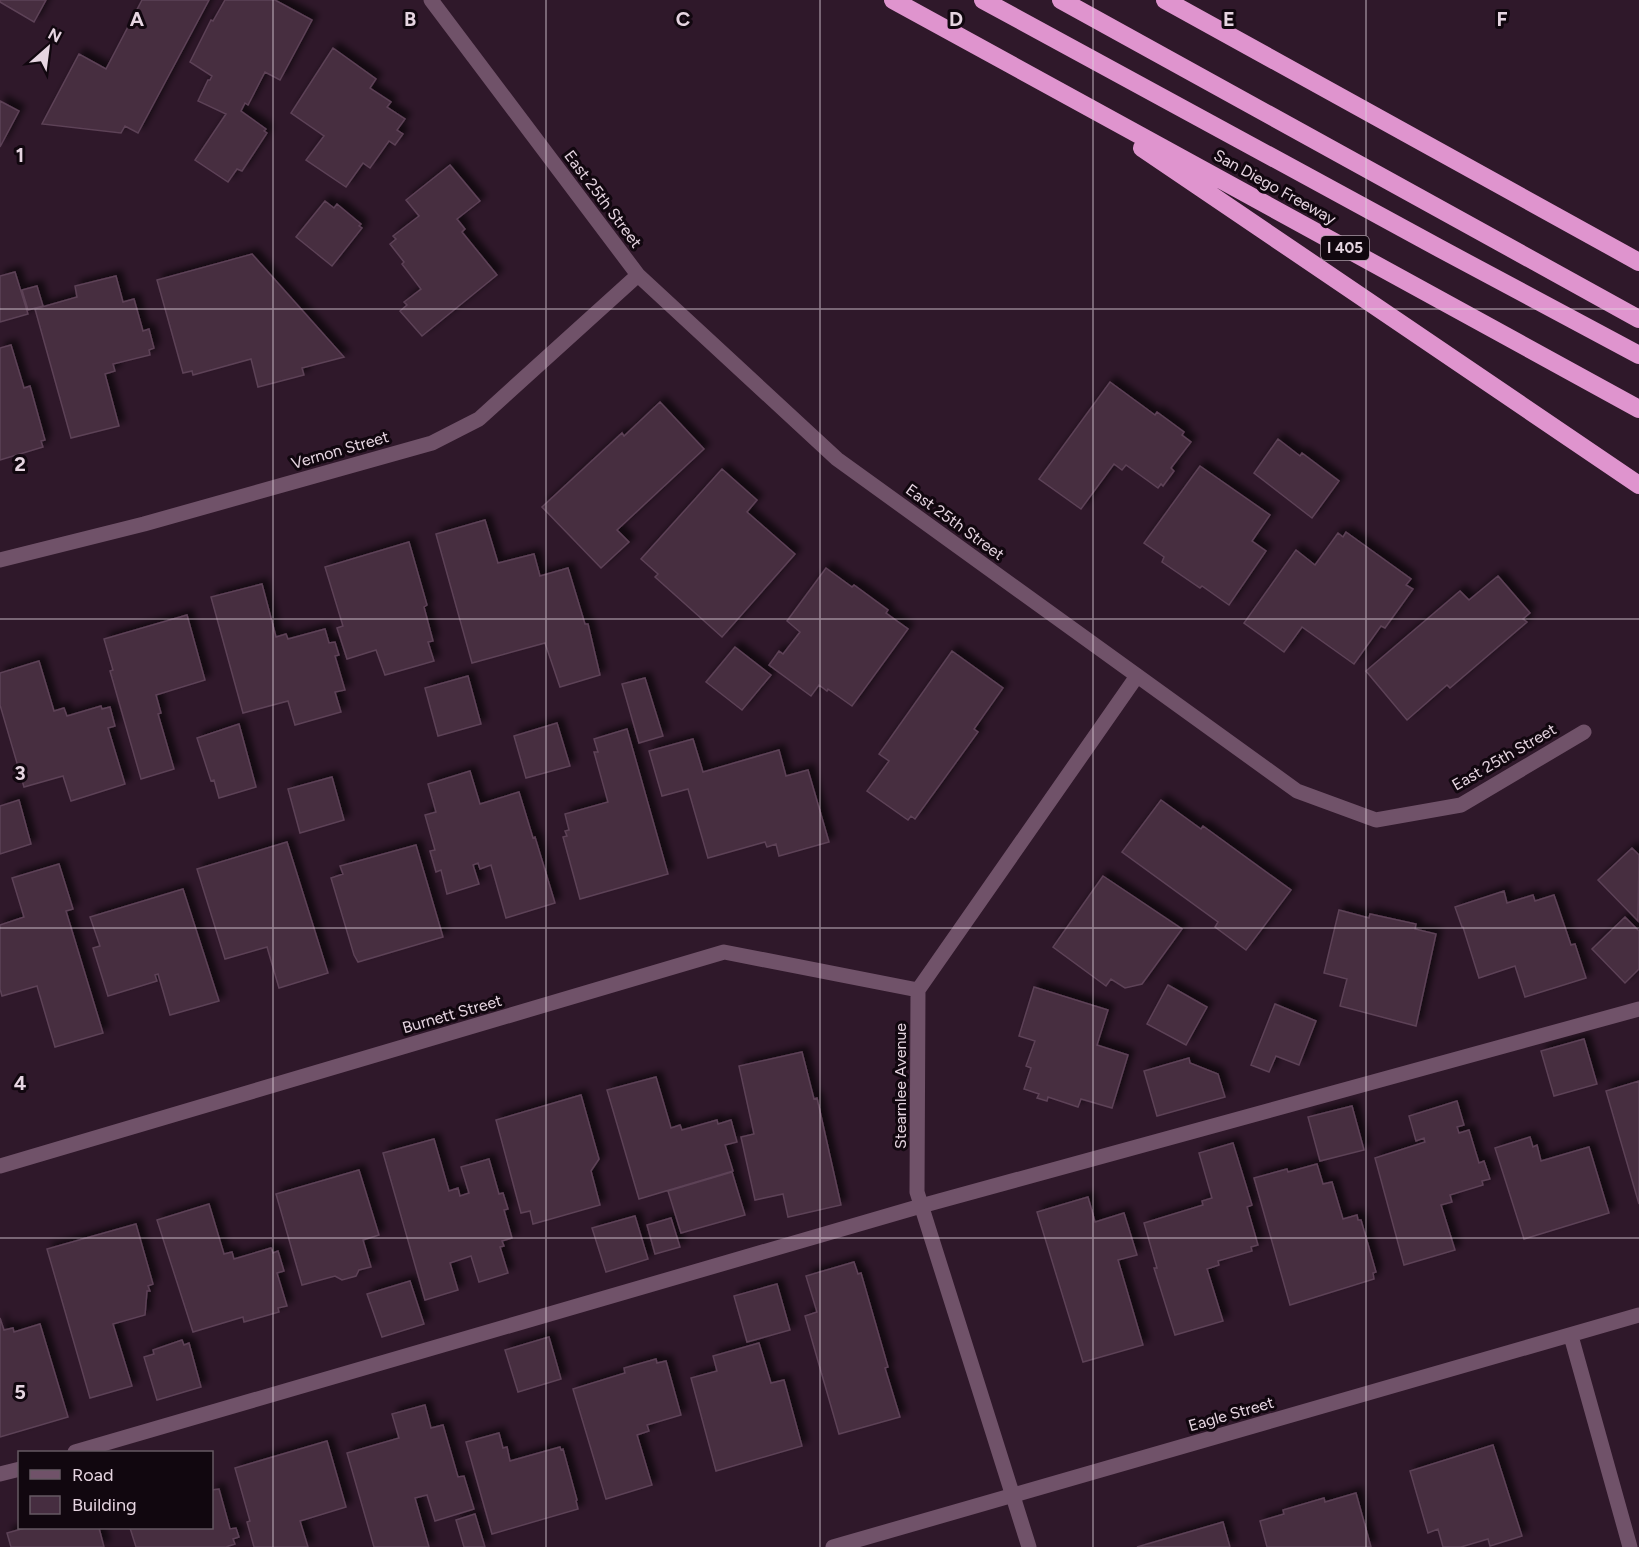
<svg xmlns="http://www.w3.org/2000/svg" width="1639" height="1547" font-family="Figtree,sans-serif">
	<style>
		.building { fill: #462d40; stroke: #5d4257; stroke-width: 1.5; filter: url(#shadow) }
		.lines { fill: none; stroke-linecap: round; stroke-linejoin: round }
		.minor { stroke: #705269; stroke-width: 15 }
		.highway { stroke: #df94ce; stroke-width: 18 }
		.grid { fill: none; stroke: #e6d5e1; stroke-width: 1.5; stroke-opacity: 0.55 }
		.labels { text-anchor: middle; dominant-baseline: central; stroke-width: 6; stroke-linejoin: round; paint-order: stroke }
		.shield { fill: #11070f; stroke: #a697a2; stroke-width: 1.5 }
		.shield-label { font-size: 15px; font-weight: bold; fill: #e6d5e1 }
		.street-label { font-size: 16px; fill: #e6d5e1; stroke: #11070f }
		.grid-label { font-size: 20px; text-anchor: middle; font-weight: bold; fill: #e6d5e1; stroke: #11070f; stroke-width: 6; stroke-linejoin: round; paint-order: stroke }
	</style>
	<defs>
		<filter id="shadow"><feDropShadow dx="5.5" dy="-5.5" stdDeviation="3" flood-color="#0009"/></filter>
	</defs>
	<rect width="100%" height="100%" fill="#2f182a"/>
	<path class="building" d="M0,0H46L34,22L0,2Z
		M142,0H209L138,133L125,126L121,133L42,124L79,54L106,69Z
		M225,0H275L312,20L280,80L265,72L248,105L245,103L241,111L266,129L264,131L267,133L242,171L237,169L228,182L195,160L226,114L198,101L208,80H210L212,76L190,62L211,20L213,21Z
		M333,48L376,79L370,88L391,102L387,107L405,119L397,130L403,134L395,145L389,141L370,168L363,163L346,187L306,160L324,136L291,113Z
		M0,101L19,111L0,147Z
		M450,165L480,201L457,219L465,229L462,232L497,275L422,336L400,311L407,305L404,302L421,289L402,264L404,262L390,244L396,239L393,236L419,216L406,200Z
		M325,201L334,208L337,204L361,224L359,226L362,228L332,266L296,237Z
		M252,254L344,357L302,368L304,375L258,387L251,359L193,375L192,371L183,373L157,280Z
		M15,272L28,314L0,322V276Z
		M116,276L123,302L134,299L143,331L149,329L154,348L149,350L150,355L113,364L115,371L105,374L119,426L71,438L35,309L77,297L75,286Z
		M37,286L43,306L28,310L22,290Z
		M11,345L24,388L30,386L45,440L41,441L43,447L0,460V348Z
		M1110,382L1155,415L1157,412L1184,432L1182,435L1191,442L1171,468L1174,471L1163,486L1161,484L1158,488L1126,465L1122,470L1114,464L1081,509L1039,479Z
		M660,402L704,449L617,530L629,542L601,568L542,507L622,433L624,436Z
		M1278,439L1300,456L1302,453L1339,481L1312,518L1254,473Z
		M1200,466L1270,515L1252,541L1266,551L1229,605L1202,586L1200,588L1162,562L1164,557L1144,543Z
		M722,469L757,500L747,512L795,554L722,637L655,577L658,574L641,559Z
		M485,520L498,563L534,554L540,576L568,568L585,624H588L600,675L560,687L545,643L472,663L436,534Z
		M1346,532L1411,579L1406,585L1413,589L1385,628L1381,626L1354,664L1302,627L1284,652L1244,623L1296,550L1315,565L1338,533L1343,537Z
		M409,542L427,605L424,607L433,641L428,642L434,661L385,675L376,650L347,659L337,628L343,626L325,567Z
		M826,568L852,587L854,585L888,610L886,613L908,629L852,706L828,689L827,691L819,685L811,696L769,665L779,651L783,654L800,632L787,621Z
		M1498,576L1530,613L1523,619L1527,622L1450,688L1447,685L1407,720L1366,671L1460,591L1469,600Z
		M262,584L276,637L286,634L288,639L325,629L329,643L335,642L339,655L335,656L345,690L335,692L341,712L295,725L288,701L243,713L211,597Z
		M187,615L205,680L156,695L161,713L158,714L174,769L141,779L110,671L113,670L104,639Z
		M735,647L771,675L742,710L706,682Z
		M952,651L1003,688L974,729L978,732L915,819L911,816L908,820L867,791L889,761L879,754Z
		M39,661L54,711L64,708L67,716L101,706L102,709L110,707L115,726L108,728L125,784L71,801L63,776L24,787L0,705V673Z
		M468,676L481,724L438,736L425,688Z
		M645,678L663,736L639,743L622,684Z
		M557,723L570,766L526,778L514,736Z
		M239,724L256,787L219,798L214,780L211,781L197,738Z
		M627,729L668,874L580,899L563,837L567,836L565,831L569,830L565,814L608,802L594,752H598L594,739Z
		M693,739L703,772L779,750L786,776L808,770L829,842L779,856L776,844L767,847L765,842L708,858L688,789L662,796L649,751Z
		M470,771L480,804L519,792L533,838L535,837L555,903L506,918L491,865L480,869L478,863L473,865L479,884L447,894L441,870L436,872L430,851L435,850L425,815L436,812L428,784Z
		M332,777L344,820L300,833L288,789Z
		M19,800L31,844L0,854V806Z
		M1161,800L1201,829L1203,826L1291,890L1246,950L1215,927L1218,922L1122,852Z
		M287,842L328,973L279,988L267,947L225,959L197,869Z
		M416,845L443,937L358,962L354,955L331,878L343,874L340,866Z
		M1632,848L1639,855L1638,921L1598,880Z
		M59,864L73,909L66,911L103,1033L55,1047L37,986L2,996L0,989V925L24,917L12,878Z
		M1103,876L1182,929L1142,984L1125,988L1111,979L1106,986L1053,947Z
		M183,889L219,1001L170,1015L158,974L155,975L157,981L108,996L93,948L100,946L90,917Z
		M1504,891L1507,903L1533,895L1535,901L1554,895L1571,945L1575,944L1586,978L1525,997L1515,966L1479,978L1463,927H1462L1455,907Z
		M1339,910L1369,918L1370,914L1416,924L1415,929L1436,934L1416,1026L1340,1006L1347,979L1324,973Z
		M1625,917L1639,931V969L1625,983L1592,949Z
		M1168,985L1207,1007L1186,1045L1147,1024Z
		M1034,987L1108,1010L1097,1045L1128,1055L1112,1108L1081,1099L1078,1107L1048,1097L1047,1101L1037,1098L1039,1094L1024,1089L1031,1068L1026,1066L1035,1041L1019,1036Z
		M1275,1004L1316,1021L1299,1065L1276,1056L1269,1072L1251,1065Z
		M1584,1039L1597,1084L1554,1096L1541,1051Z
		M802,1052L814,1099L817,1098L841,1205L788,1217L783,1194L755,1200L741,1137L754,1134L739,1066Z
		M1189,1058L1190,1063L1218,1074L1225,1097L1157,1116L1144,1071Z
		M656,1077L671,1128L680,1125L682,1130L717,1120L718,1124L731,1120L737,1142L725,1145L733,1171L639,1199L607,1090Z
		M1639,1081V1204L1606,1091Z
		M581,1095L599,1159L591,1171L600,1205L533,1224L530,1211L521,1213L496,1120Z
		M1457,1101L1464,1125L1457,1127L1459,1133L1469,1130L1479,1163L1484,1161L1490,1179L1482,1181L1483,1185L1450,1195L1452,1202L1441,1205L1455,1250L1404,1265L1375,1158L1425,1142L1424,1138L1416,1141L1409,1116Z
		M1352,1106L1364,1150L1320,1161L1308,1117Z
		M1530,1137L1533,1147L1537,1145L1541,1161L1589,1147L1609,1213L1524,1239L1495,1148Z
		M434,1139L449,1191L458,1188L460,1196L469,1193L461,1167L489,1159L499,1194L503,1193L508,1209L504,1210L512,1238L502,1241L504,1246L500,1247L508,1273L479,1282L471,1256L450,1263L458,1290L425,1300L383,1153Z
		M1233,1143L1252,1205L1247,1207L1258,1245L1251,1247L1252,1251L1218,1261L1219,1265L1207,1269L1223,1321L1175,1335L1154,1268H1157L1144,1223L1203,1205L1202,1201L1212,1198L1199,1153Z
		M1317,1164L1323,1184L1332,1182L1343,1219L1357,1215L1358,1220H1361L1376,1272L1373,1273L1374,1279L1290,1305L1254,1178L1287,1169L1288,1172Z
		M359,1170L379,1235L363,1240L371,1267L359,1270L356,1276L342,1280L335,1276L302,1285L276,1194Z
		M732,1172L745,1215L681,1233L668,1191Z
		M1088,1197L1095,1222L1124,1213L1137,1255L1118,1260L1143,1345L1083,1362L1037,1212Z
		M209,1204L224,1254L232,1252L234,1259L271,1248L273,1253L278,1251L284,1271L277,1273L287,1306L278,1308L279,1312L244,1322L243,1317L193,1332L157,1220Z
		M635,1216L648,1259L606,1272L592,1228Z
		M671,1218L680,1247L655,1254L647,1225Z
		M136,1224L153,1284L148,1286L150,1291H147L145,1315L113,1324L132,1386L90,1398L47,1249Z
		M854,1262L858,1274L861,1273L888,1367L885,1368L900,1417L839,1434L805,1316L817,1312L806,1276Z
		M410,1281L424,1324L382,1337L367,1294Z
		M777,1284L790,1330L747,1342L734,1296Z
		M0,1318L4,1330L13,1328L14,1332L40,1324L68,1417L0,1437Z
		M549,1337L561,1379L518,1392L505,1350Z
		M182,1340L184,1345L189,1343L201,1387L157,1400L144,1357L154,1354L153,1350Z
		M759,1343L771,1383L784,1380L802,1446L716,1471L691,1378L717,1371L713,1356Z
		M656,1359L657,1363L666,1361L681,1415L647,1425L649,1431L637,1435L652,1485L606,1499L573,1389L625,1373L624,1368Z
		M425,1405L431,1428L443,1425L458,1477L464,1476L474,1509L435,1521L427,1495L415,1498L429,1547H374L347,1453L399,1438L392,1414Z
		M499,1433L503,1448L507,1447L510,1461L560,1447L561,1450L563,1449L577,1500L576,1501L578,1509L492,1534L466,1442Z
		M327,1441L346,1507L300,1521L308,1547H254L247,1522L250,1521L235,1468Z
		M1493,1445L1522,1536L1490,1546L1488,1539L1461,1547H1443L1438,1529L1428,1533L1410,1471Z
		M219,1489L230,1529L236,1528L239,1537L233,1539L235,1544L226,1547H136L130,1528H212V1490Z
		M1356,1493L1371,1547H1267L1260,1521L1284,1514L1283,1510L1324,1498L1325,1502Z
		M475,1514L485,1547H464L456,1520Z
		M1223,1522L1230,1547H1137Z
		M25,1528H99L104,1547H11L7,1533Z"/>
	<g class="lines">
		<path class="minor" d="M431,0L638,275L837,459L1297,791L1376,820L1461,805L1584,732
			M0,560L144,524L432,443L479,419L638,275
			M0,1166L724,952L918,990
			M1571,1336L1630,1547
			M75,1452L921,1206L1639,1009
			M0,1474L20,1469
			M833,1547L1639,1315
			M1029,1547L917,1192L918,990L1137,676"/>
		<path class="highway" d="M893,0L1639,409
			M983,0L1439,248L1639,355
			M1061,0L1639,319
			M1165,0L1639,262
			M1142,148L1639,485"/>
	</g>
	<path class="grid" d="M273,0V1547M546,0V1547M820,0V1547M1093,0V1547M1366,0V1547M0,309H1639M0,619H1639M0,928H1639M0,1238H1639"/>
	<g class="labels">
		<rect class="shield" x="1321" y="236" width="48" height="24" rx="4.5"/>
		<g class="shield-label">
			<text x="1345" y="248">I 405</text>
		</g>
		<g class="street-label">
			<text transform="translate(1275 187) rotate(29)">San Diego Freeway</text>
			<text transform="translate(603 199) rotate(53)">East 25th Street</text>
			<text transform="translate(340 450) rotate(-16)">Vernon Street</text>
			<text transform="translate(955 522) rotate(36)">East 25th Street</text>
			<text transform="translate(1504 757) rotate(-30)">East 25th Street</text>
			<text transform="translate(452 1014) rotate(-16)">Burnett Street</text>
			<text transform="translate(900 1086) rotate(-90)">Stearnlee Avenue</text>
			<text transform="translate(1231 1414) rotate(-16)">Eagle Street</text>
		</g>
	</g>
	<g class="grid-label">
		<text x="137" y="26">A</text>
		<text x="410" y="26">B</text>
		<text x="683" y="26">C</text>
		<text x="956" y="26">D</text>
		<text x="1229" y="26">E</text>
		<text x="1502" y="26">F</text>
		<text x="20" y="162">1</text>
		<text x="20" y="471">2</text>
		<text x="20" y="780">3</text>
		<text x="20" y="1090">4</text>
		<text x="20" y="1399">5</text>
	</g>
	<rect x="18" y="1451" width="195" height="78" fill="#11070f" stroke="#665963" stroke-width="1.5"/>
	<rect x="30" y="1470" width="30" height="9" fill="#705269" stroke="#665963" stroke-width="1.5"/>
	<text x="72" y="1481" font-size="18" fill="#e6d5e1">Road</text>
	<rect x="30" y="1496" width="30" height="18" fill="#462d40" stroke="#665963" stroke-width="1.5"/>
	<text x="72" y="1511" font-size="18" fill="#e6d5e1">Building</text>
	<g transform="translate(48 48) rotate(28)" stroke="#11070f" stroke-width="4.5" paint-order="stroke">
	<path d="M0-4.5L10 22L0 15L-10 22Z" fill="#e6d5e1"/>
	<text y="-9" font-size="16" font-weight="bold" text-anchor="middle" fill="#e6d5e1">N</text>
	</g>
</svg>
